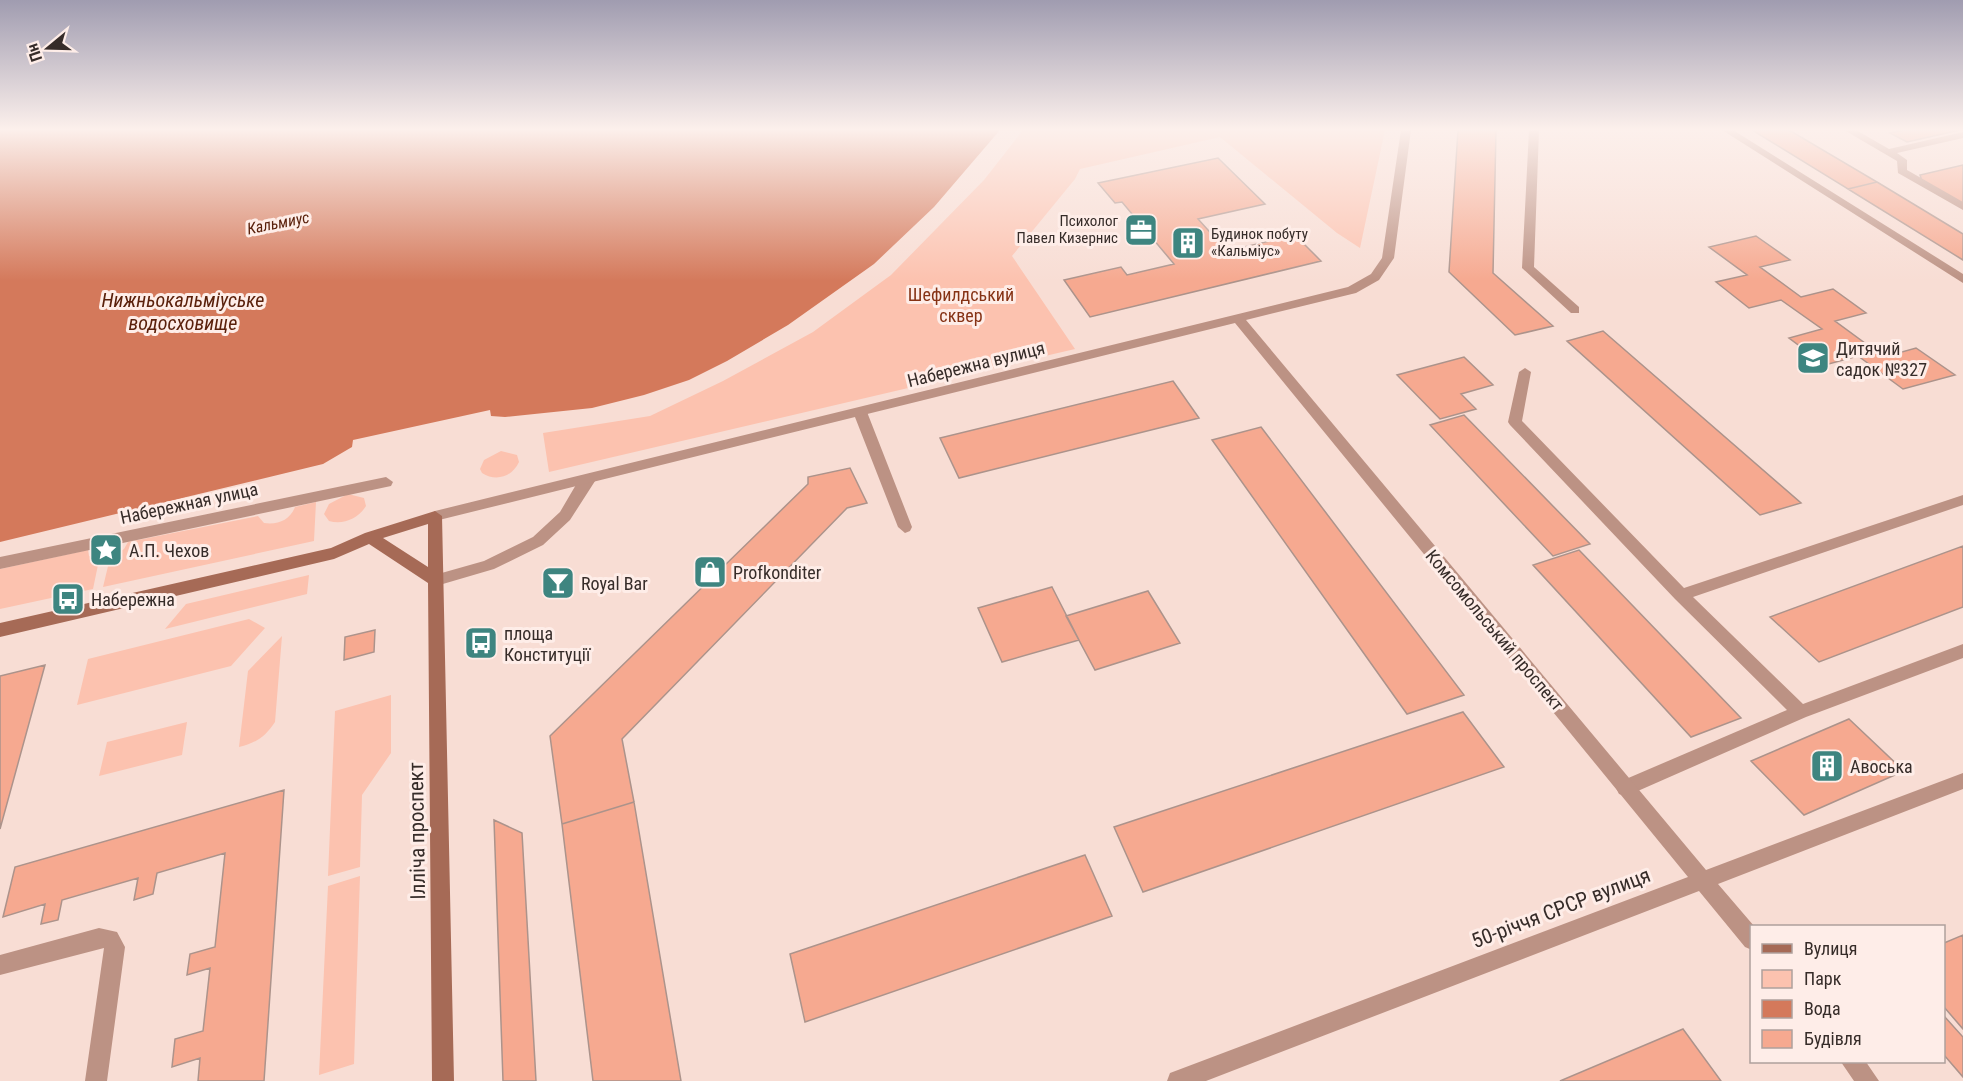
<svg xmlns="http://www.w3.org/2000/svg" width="1963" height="1081" font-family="'Roboto Condensed',sans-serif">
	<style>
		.green { fill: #fcc2af }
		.water { fill: #d4795b }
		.building { fill: #f6a990; stroke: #ac938b; stroke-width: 1.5 }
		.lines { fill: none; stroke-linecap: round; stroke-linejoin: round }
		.service { fill: #bc9284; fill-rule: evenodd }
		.pedestrian { fill: #bc9284; fill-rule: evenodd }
		.tertiary { fill: #bc9284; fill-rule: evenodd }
		.secondary { fill: #a66a56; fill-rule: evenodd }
		.labels { text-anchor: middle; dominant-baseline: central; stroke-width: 6; stroke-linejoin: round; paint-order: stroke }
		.far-poi-label { font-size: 15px; fill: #362c29; stroke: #feede8; text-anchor: end }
		.far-water-label { font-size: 16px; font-style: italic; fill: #5a200b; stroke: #feede8 }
		.park-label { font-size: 18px; fill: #863214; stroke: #feede8 }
		.poi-label { font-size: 18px; fill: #362c29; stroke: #feede8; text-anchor: start }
		.street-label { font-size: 18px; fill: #362c29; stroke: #feede8 }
		.water-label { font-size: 20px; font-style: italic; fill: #5a200b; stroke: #feede8 }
		.near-street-label { font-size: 21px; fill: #362c29; stroke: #feede8 }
	</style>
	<rect width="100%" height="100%" fill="#f8ddd4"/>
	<path class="green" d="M1023,130H1385L1360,248L1337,233L1220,137L1080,169L1075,179L1012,256L1075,349L549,472L543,433L650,416L723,381L813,332L891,275L984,180Z
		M501,451L517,455L519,462C512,477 496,482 482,473L480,469L484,460Z
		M348,494L364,498L366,506C358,519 343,525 329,521L324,514L329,504Z
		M316,502L314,541L103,587L110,558L124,549L128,542L258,516L264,523C278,525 290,520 295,507Z
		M88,550L89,556L99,560L93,589L0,609V569Z
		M309,575L307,594L165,629L186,604Z
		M249,619L265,628L231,666L77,705L88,659Z
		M282,636L275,722C265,737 256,743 239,747L248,671Z
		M391,695V753L362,795L360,867L328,876L335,711Z
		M187,722L182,755L99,776L107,742Z
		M360,876L354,1064L319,1075L328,886Z"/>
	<path class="water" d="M0,130H1000L934,207L874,264L788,325L727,361L689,380L644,395L592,408L505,417L491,416L490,410L353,440L352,447L323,464L0,542Z"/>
	<path class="building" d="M1458,130H1496L1493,273L1553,326L1515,335L1449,272Z
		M1752,130H1789L1877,182L1848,189Z
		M1904,130H1960L1907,142L1890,133Z
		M1218,158L1265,204L1198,219L1227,251L1295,235L1321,261L1090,317L1064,280L1121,267L1127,275L1174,264L1122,202L1115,203L1098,183Z
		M1963,165V205L1922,181L1920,175Z
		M1877,182L1963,234V260L1848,189Z
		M1756,236L1790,260L1760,267L1801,297L1833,289L1866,313L1835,321L1884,357L1916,348L1955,375L1903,389L1858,356L1825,365L1789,338L1822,329L1781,300L1749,308L1716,282L1747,275L1709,247Z
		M1603,331L1801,503L1760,515L1567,341Z
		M1464,357L1493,385L1461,394L1476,409L1440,419L1397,375Z
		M1173,381L1199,418L959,478L940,438Z
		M1464,415L1590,544L1553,556L1430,425Z
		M1261,427L1464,695L1407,714L1212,440Z
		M850,468L867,503L847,508L622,739L634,802L562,824L550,736L808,484V477Z
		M1963,546V607L1819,662L1770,617Z
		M1579,550L1741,718L1691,737L1533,565Z
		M1052,587L1079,640L1002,662L978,608Z
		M1148,591L1180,643L1095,670L1066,616Z
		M375,630L374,652L344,660L345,637Z
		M45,665L0,829V676Z
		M1463,712L1504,767L1143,892L1114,827Z
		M1849,719L1904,771L1804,815L1751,761Z
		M284,790L264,1081H198L200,1058L172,1067L175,1039L203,1031L210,968L187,975L190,954L215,947L225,853L157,873L153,894L134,900L138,878L62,900L58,920L41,924L45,904L3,917L15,867Z
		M634,802L681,1081H593L562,824Z
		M494,820L522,833L536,1081H503Z
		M1085,855L1112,916L805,1022L790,954Z
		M1963,935V1029L1944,1007V943Z
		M1944,1016L1963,1037V1077L1944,1055Z
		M1683,1029L1721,1081H1560Z"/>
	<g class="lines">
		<path class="service" d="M1529,130H1539L1534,267L1579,307V313H1571L1522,268Z
			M1722,130H1733L1963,274V283Z
			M1844,130H1856L1889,149L1963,132V138L1897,153L1907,160V170L1963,202V210L1898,173L1897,161Z
			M1525,368L1531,372L1522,421L1684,588L1963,495V505L1693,597L1803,704L1963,644V658L1806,717L1631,794L1625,796L1619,794L1616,788L1619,782L1787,710L1675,599L1510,425L1508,422L1519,372Z
			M860,407L867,412L912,527L910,531L905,533L898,527L853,412Z
			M590,473L597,478L570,520L543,545L494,569L436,586L431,584L428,580L431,576L484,561L533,537L560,512L577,483Z
			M99,928L117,932L125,947L107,1081H85L104,948L0,975V955Z"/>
		<path class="pedestrian" d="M386,477L393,482L391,486L0,569V557Z"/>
		<path class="tertiary" d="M1401,130H1411L1394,258L1379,280L1356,293L1246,320L1706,870L1963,773V789L1718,884L1754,926H1752V950L1745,947L1699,891L1206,1081H1167L1170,1073L1178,1070L1688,877L1235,323L435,521L428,516L435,511L1348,287L1371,274L1382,258Z
			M1841,1062H1866L1879,1081H1854Z"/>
		<path class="secondary" d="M435,511L442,516L454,1081H432L428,583L369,544L334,559L0,637V623L331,548L365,533ZM428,524V567L383,538Z"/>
	</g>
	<linearGradient id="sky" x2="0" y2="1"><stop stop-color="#a09cb0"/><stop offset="0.46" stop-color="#fcf0ec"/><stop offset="1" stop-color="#fcf0ec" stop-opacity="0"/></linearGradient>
	<rect width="1963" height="281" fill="url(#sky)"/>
	<defs>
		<symbol id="office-square" viewBox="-11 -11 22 22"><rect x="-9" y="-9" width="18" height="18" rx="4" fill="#3e8580" stroke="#feede8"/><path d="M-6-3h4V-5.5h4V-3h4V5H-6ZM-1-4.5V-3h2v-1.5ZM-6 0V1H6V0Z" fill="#fff"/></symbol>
		<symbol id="building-square" viewBox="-11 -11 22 22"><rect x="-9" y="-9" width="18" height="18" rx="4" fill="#3e8580" stroke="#feede8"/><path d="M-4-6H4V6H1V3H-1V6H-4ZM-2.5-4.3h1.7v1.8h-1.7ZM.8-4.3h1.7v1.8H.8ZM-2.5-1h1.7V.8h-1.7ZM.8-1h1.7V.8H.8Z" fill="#fff"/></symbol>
		<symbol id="school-square" viewBox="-11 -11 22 22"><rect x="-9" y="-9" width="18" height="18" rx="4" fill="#3e8580" stroke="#feede8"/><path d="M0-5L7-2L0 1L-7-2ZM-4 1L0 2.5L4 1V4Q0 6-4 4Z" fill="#fff"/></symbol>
		<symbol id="sight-square" viewBox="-11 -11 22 22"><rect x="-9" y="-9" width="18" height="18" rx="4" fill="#3e8580" stroke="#feede8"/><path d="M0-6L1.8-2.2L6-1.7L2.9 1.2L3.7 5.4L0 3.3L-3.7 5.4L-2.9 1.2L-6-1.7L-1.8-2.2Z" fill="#fff"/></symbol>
		<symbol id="shop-square" viewBox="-11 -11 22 22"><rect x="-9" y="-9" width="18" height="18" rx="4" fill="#3e8580" stroke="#feede8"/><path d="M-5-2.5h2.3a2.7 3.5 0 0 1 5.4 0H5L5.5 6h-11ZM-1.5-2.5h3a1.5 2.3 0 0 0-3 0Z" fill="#fff"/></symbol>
		<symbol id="bar-square" viewBox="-11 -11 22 22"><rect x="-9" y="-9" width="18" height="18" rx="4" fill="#3e8580" stroke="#feede8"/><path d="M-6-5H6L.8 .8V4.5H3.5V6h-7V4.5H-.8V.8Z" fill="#fff"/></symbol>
		<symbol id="bus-square" viewBox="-11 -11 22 22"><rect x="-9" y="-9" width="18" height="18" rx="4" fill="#3e8580" stroke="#feede8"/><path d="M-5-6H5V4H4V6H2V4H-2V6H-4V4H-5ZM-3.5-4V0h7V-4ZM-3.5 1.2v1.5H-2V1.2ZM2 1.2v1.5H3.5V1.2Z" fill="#fff"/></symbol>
	</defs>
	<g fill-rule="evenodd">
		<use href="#office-square" x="1122" y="211" width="38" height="38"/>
		<use href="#building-square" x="1169" y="224" width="38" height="38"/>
		<use href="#school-square" x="1794" y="339" width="38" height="38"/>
		<use href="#sight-square" x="87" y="531" width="38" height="38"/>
		<use href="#shop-square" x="691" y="553" width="38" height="38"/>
		<use href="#bar-square" x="539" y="564" width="38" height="38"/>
		<use href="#bus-square" x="49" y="580" width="38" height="38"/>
		<use href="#bus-square" x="462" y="624" width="38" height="38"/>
		<use href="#building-square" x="1808" y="747" width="38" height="38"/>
	</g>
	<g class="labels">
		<g class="far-poi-label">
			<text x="1118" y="221">Психолог<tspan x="1118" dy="17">Павел Кизернис</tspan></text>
			<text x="1211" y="234" text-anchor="start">Будинок побуту<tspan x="1211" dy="17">«Кальміус»</tspan></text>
		</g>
		<g class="far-water-label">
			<text transform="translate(278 223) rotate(-11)">Кальмиус</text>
		</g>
		<g class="park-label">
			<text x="961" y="294">Шефилдський<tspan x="961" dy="21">сквер</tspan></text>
		</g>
		<g class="poi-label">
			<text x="1836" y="348">Дитячий<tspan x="1836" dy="21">садок №327</tspan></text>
			<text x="129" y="550">А.П. Чехов</text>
			<text x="733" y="572">Profkonditer</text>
			<text x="581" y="583">Royal Bar</text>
			<text x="91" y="599">Набережна</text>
			<text x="504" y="633">площа<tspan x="504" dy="21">Конституції</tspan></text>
			<text x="1850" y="766">Авоська</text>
		</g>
		<g class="street-label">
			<text transform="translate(976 364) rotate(-14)">Набережна вулиця</text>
			<text transform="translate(189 503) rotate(-12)">Набережная улица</text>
			<text transform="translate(1495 630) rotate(50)">Комсомольський проспект</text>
		</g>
		<g class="water-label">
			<text x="183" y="300">Нижньокальміуське<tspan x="183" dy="23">водосховище</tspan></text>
		</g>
		<g class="near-street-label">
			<text transform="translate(417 831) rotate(-91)">Ілліча проспект</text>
			<text transform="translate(1561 908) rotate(-21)">50-річчя СРСР вулиця</text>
		</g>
	</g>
	<rect x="1750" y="925" width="195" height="138" fill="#feede8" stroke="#aea09c" stroke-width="1.5"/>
	<rect x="1762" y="944" width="30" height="9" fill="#a66a56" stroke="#aea09c" stroke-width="1.5"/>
	<text x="1804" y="955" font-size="18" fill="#362c29">Вулиця</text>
	<rect x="1762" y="970" width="30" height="18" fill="#fcc2af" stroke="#aea09c" stroke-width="1.5"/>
	<text x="1804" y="985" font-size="18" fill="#362c29">Парк</text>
	<rect x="1762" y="1000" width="30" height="18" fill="#d4795b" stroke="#aea09c" stroke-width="1.5"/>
	<text x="1804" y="1015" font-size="18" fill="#362c29">Вода</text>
	<rect x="1762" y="1030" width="30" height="18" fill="#f6a990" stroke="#aea09c" stroke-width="1.5"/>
	<text x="1804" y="1045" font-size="18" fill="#362c29">Будівля</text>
	<g transform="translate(48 48) rotate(251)" stroke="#feede8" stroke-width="4.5" paint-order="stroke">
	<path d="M0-4.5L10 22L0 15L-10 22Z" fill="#362c29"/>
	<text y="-9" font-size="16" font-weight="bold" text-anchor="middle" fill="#362c29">Пн</text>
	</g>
</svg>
